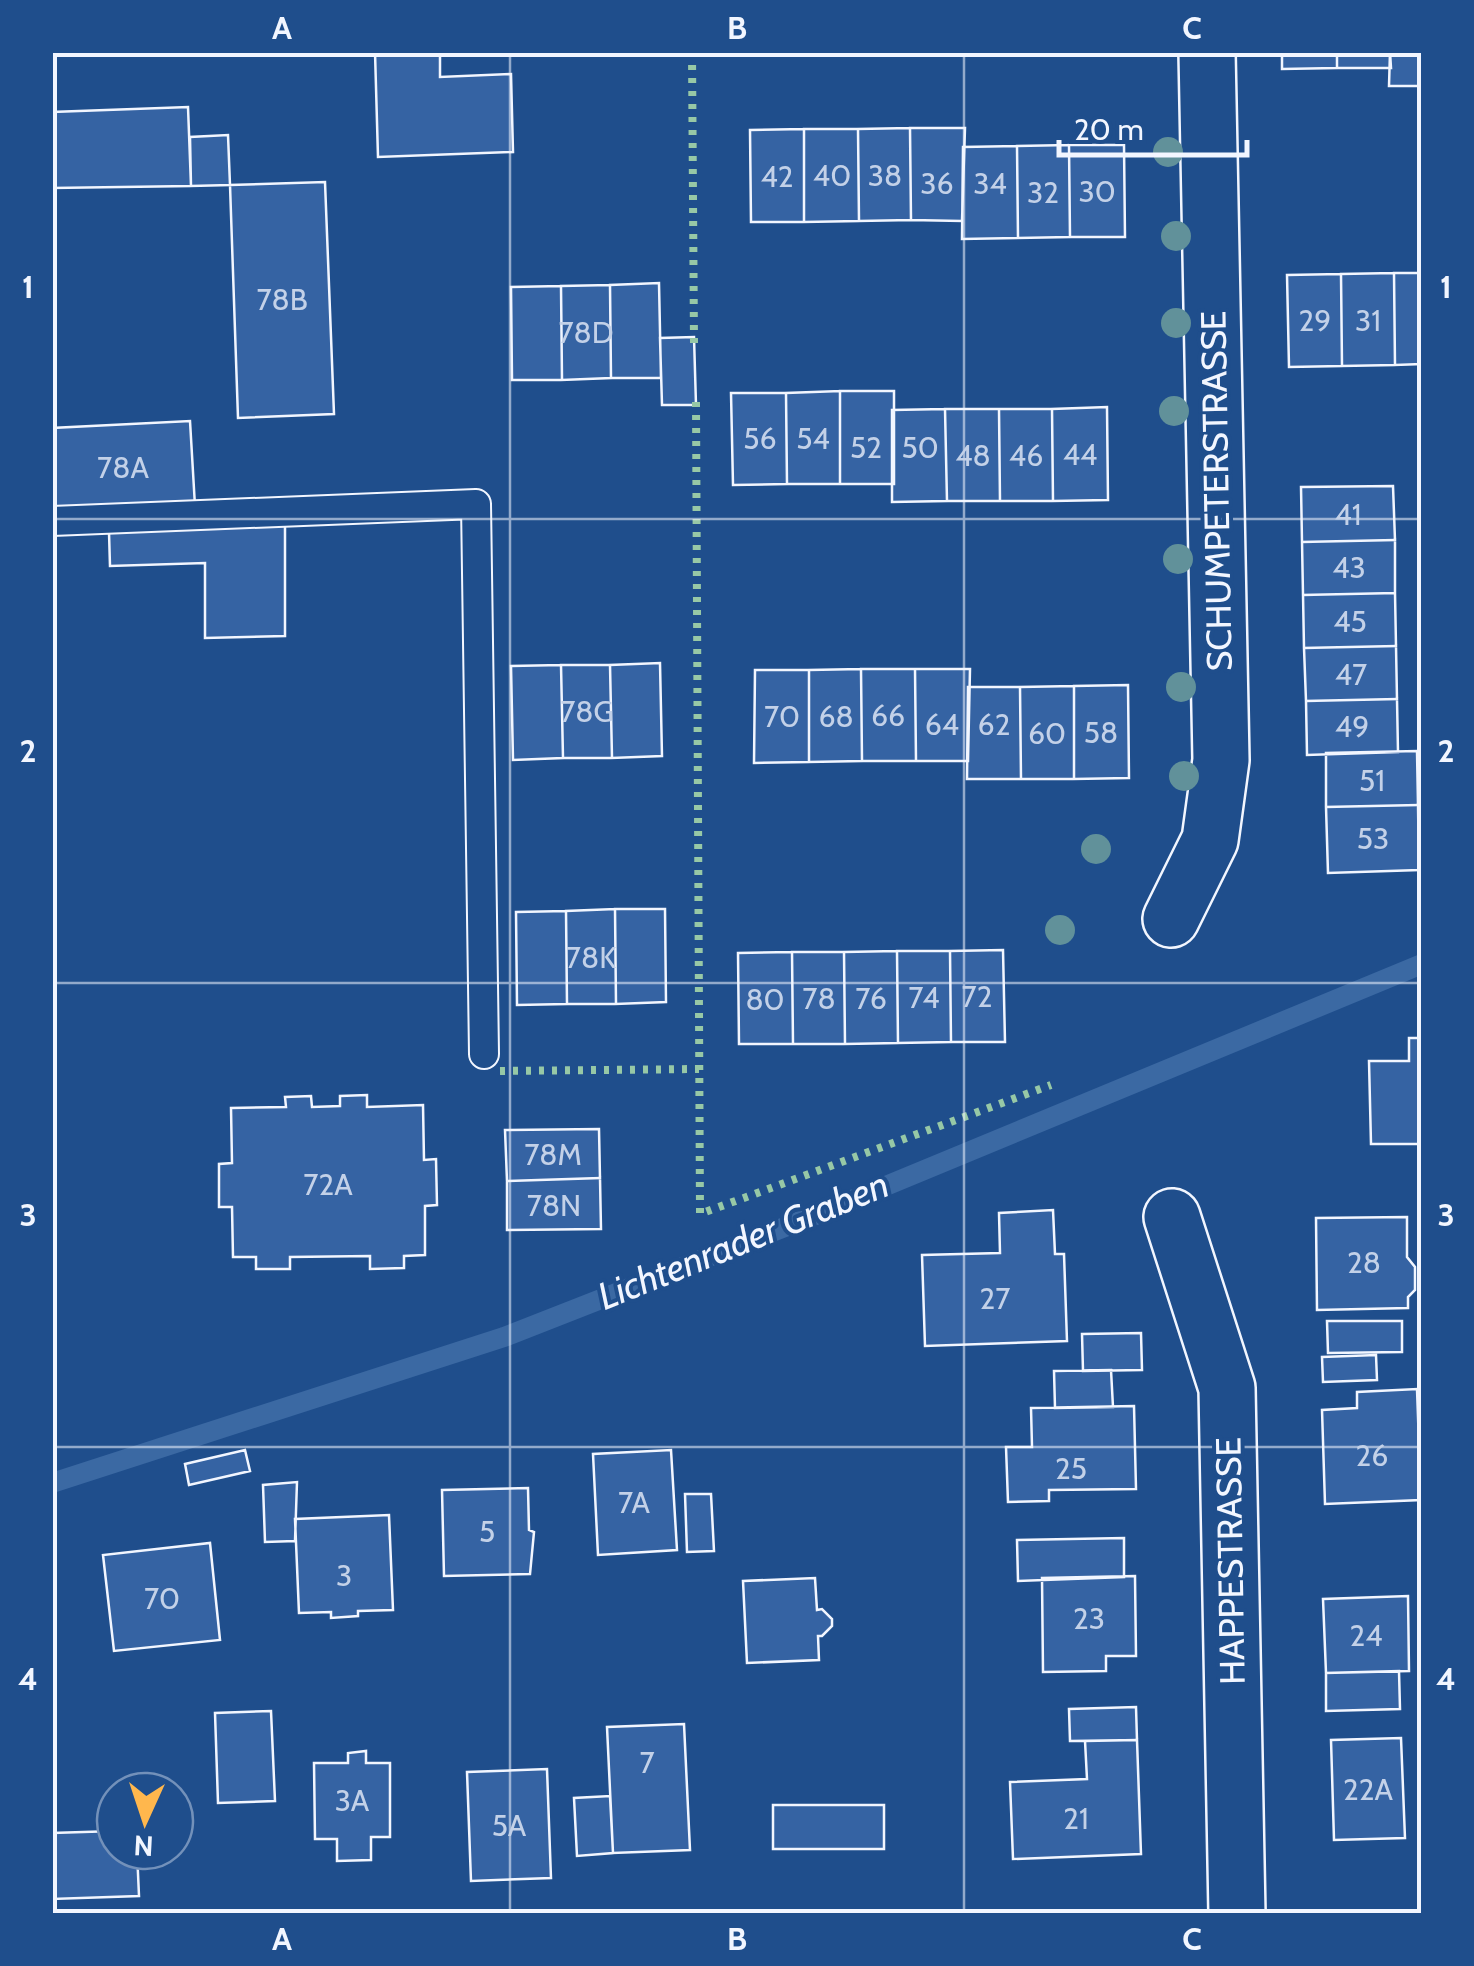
<svg xmlns="http://www.w3.org/2000/svg" width="1474" height="1966" font-family="Cabin,sans-serif">
	<style>
		.lines { fill: none; stroke-linecap: round; stroke-linejoin: round }
		.stream { stroke: #3b69a3; stroke-width: 20 }
		.building { fill: #3563a3; stroke: #f2f6ff; stroke-width: 2.5 }
		.service-casing { stroke: #f2f6ff; stroke-width: 32 }
		.minor-casing { stroke: #f2f6ff; stroke-width: 60 }
		.service { stroke: #1f4e8c; stroke-width: 28 }
		.minor { stroke: #1f4e8c; stroke-width: 55 }
		.hedge { stroke: #97c8a6; stroke-width: 8; stroke-dasharray: 5 8; stroke-linecap: butt }
		.tree { fill: #61919a }
		.grid { fill: none; stroke: #f2f6ff; stroke-width: 2.5; stroke-opacity: 0.55 }
		.labels { text-anchor: middle; dominant-baseline: central; stroke-width: 8; stroke-linejoin: round; paint-order: stroke }
		.number-label { font-size: 30px; fill: #c3d1e8 }
		.street-label { font-size: 35px; fill: #f2f6ff; stroke: #1f4e8c }
		.water-label { font-size: 38px; font-style: italic; fill: #f2f6ff; stroke: #1f4e8c }
		.neatline { fill: none; stroke: #f2f6ff; stroke-width: 4 }
		.grid-label { font-size: 32px; text-anchor: middle; font-weight: bold; fill: #f2f6ff }
	</style>
	<rect width="100%" height="100%" fill="#1f4e8c"/>
	<g class="lines">
		<path class="stream" d="M52,1483L504,1337L818,1214L1422,964"/>
	</g>
	<path class="building" d="M375,52H440V77L511,74L513,152L378,157Z
		M1282,52H1337V68L1282,69Z
		M1337,52H1390L1391,68H1337Z
		M1390,52H1422V86H1389Z
		M188,107L191,186L52,188V112Z
		M910,128L911,220L859,221L858,129Z
		M910,128H965L962,221L911,220Z
		M804,129V222H751L750,130Z
		M804,129H858L859,221L804,222Z
		M228,135L230,185L191,186L190,137Z
		M1069,145H1124L1125,237H1070Z
		M1069,145L1070,237L1018,238L1017,146Z
		M1017,146L1018,238L962,239L963,147Z
		M325,182L334,414L238,418L230,185Z
		M1394,273H1422V364L1395,365Z
		M1394,273L1395,365L1342,366L1341,274Z
		M1341,274L1342,366L1289,367L1287,275Z
		M659,283L661,378H611L610,285Z
		M610,285L611,378L562,380L561,286Z
		M561,286L562,380H512L511,287Z
		M694,337L696,405H662L660,338Z
		M840,391V484H787L786,393Z
		M840,391H894V484H840Z
		M731,393H786L787,484L733,485Z
		M1107,407L1108,500L1053,501L1052,409Z
		M945,409H999L1000,501H947Z
		M945,409L947,501L892,502V410Z
		M999,409H1052L1053,501H1000Z
		M190,421L195,506L52,514V428Z
		M1393,486L1395,540L1302,542L1301,487Z
		M285,524V636L205,638V563L110,566L109,532Z
		M1395,540V593L1303,595L1302,542Z
		M1395,593L1396,646L1304,648L1303,595Z
		M1396,646L1397,699L1306,701L1304,648Z
		M660,663L662,756L612,758L610,665Z
		M561,665L563,758L513,760L511,666Z
		M561,665H610L612,758H563Z
		M861,669L862,761L809,762V670Z
		M861,669H915L916,761H862Z
		M915,669H970L968,761H916Z
		M755,670H809V762L754,763Z
		M1128,685L1129,778L1074,779V686Z
		M1074,686V779H1021L1020,687Z
		M968,687H1020L1021,779H967Z
		M1397,699L1398,752L1307,755L1306,701Z
		M1417,751L1418,805L1326,807V753Z
		M1418,805L1419,870L1328,873L1326,807Z
		M615,909H665L666,1002L616,1004Z
		M615,909L616,1004H567L566,911Z
		M566,911L567,1004L517,1005L516,912Z
		M1003,950L1005,1042H951L950,951Z
		M897,951H950L951,1042L898,1043Z
		M897,951L898,1043L845,1044L844,952Z
		M792,952H844L845,1044H793Z
		M792,952L793,1044H739L738,953Z
		M1409,1038H1422V1144H1371L1369,1061H1409Z
		M367,1095V1107L423,1105L424,1160L436,1159L437,1205L425,1206V1255L404,1256V1268L370,1269V1256L290,1257V1269H256V1257H233L232,1207H219V1164L232,1163L231,1108L286,1107L285,1097L311,1096L312,1107L340,1106V1096Z
		M599,1129L600,1178L507,1181L505,1130Z
		M600,1178L601,1229L507,1230V1181Z
		M1053,1210L1055,1254H1064L1067,1341L925,1346L922,1255L1000,1253L999,1213Z
		M1407,1217V1257L1415,1267V1290L1408,1297V1308L1317,1310L1316,1218Z
		M1327,1321H1402V1352L1328,1353Z
		M1141,1333L1142,1370L1083,1371L1082,1334Z
		M1376,1355L1377,1380L1323,1382L1322,1357Z
		M1111,1370L1113,1407L1055,1408L1054,1371Z
		M1417,1389L1421,1500L1325,1504L1322,1410L1357,1408V1392Z
		M1134,1406L1136,1489L1049,1490V1501L1008,1502L1006,1447H1032L1031,1408Z
		M245,1450L250,1471L189,1485L185,1464Z
		M671,1450L677,1550L598,1555L593,1454Z
		M297,1482L295,1541L265,1542L263,1485Z
		M528,1488L529,1530L534,1532L530,1574L444,1576L442,1490Z
		M685,1494H711L714,1551L687,1552Z
		M389,1515L393,1610L358,1611V1616L331,1618V1612L299,1613L295,1519Z
		M1124,1538V1577L1018,1581L1017,1540Z
		M210,1543L220,1640L114,1651L103,1555Z
		M1135,1576L1136,1656H1106V1671L1043,1672L1042,1578Z
		M815,1578L817,1610L822,1609L832,1619V1626L822,1636H818L819,1660L747,1663L743,1581Z
		M1408,1596L1409,1671L1326,1673L1323,1599Z
		M1399,1671L1400,1709L1326,1711V1673Z
		M1136,1707L1137,1740L1070,1741L1069,1709Z
		M271,1711L275,1801L218,1803L215,1713Z
		M684,1724L690,1850L613,1853L607,1727Z
		M1401,1738L1405,1838L1334,1840L1331,1740Z
		M1137,1740L1141,1854L1013,1859L1010,1782L1087,1779L1085,1741Z
		M366,1751V1763H390V1837H371V1860L337,1861V1839H315L314,1763H348V1753Z
		M547,1769L551,1878L471,1881L467,1772Z
		M610,1796L613,1853L577,1856L574,1798Z
		M773,1805H884V1849H773Z
		M115,1831V1851H137L139,1896L52,1899V1833Z"/>
	<g class="lines">
		<defs>
			<path id="service" d="M52,521L476,504L484,1054"/>
			<path id="minor" d="M1171,919L1210,840L1221,760L1207,52
				M1172,1217L1227,1388L1237,1914"/>
		</defs>
		<use href="#service" class="service-casing"/>
		<use href="#minor" class="minor-casing"/>
		<use href="#service" class="service"/>
		<use href="#minor" class="minor"/>
		<path class="hedge" d="M692,52L694,343
			M696,402L700,1214L1051,1085
			M500,1071L699,1069"/>
	</g>
	<g class="tree">
		<circle cx="1168" cy="152" r="15"/>
		<circle cx="1176" cy="236" r="15"/>
		<circle cx="1176" cy="323" r="15"/>
		<circle cx="1174" cy="411" r="15"/>
		<circle cx="1178" cy="559" r="15"/>
		<circle cx="1181" cy="687" r="15"/>
		<circle cx="1184" cy="776" r="15"/>
		<circle cx="1096" cy="849" r="15"/>
		<circle cx="1060" cy="930" r="15"/>
	</g>
	<path class="grid" d="M510,52V1914M964,52V1914M52,519H1422M52,983H1422M52,1447H1422"/>
	<g class="labels">
		<g class="number-label">
			<text x="832" y="175">40</text>
			<text x="885" y="175">38</text>
			<text x="777" y="176">42</text>
			<text x="937" y="183">36</text>
			<text x="990" y="183">34</text>
			<text x="1097" y="191">30</text>
			<text x="1043" y="192">32</text>
			<text x="282" y="299">78B</text>
			<text x="1315" y="320">29</text>
			<text x="1368" y="320">31</text>
			<text x="586" y="332">78D</text>
			<text x="760" y="438">56</text>
			<text x="813" y="438">54</text>
			<text x="866" y="447">52</text>
			<text x="920" y="447">50</text>
			<text x="1080" y="454">44</text>
			<text x="973" y="455">48</text>
			<text x="1026" y="455">46</text>
			<text x="123" y="467">78A</text>
			<text x="1348" y="514">41</text>
			<text x="1349" y="567">43</text>
			<text x="1350" y="621">45</text>
			<text x="1351" y="674">47</text>
			<text x="587" y="711">78G</text>
			<text x="888" y="715">66</text>
			<text x="782" y="716">70</text>
			<text x="836" y="716">68</text>
			<text x="942" y="724">64</text>
			<text x="994" y="724">62</text>
			<text x="1352" y="726">49</text>
			<text x="1101" y="732">58</text>
			<text x="1047" y="733">60</text>
			<text x="1372" y="780">51</text>
			<text x="1373" y="838">53</text>
			<text x="591" y="957">78K</text>
			<text x="977" y="996">72</text>
			<text x="924" y="997">74</text>
			<text x="819" y="998">78</text>
			<text x="871" y="998">76</text>
			<text x="765" y="999">80</text>
			<text x="553" y="1154">78M</text>
			<text x="328" y="1184">72A</text>
			<text x="554" y="1205">78N</text>
			<text x="1364" y="1262">28</text>
			<text x="995" y="1298">27</text>
			<text x="1372" y="1455">26</text>
			<text x="1071" y="1468">25</text>
			<text x="634" y="1502">7A</text>
			<text x="487" y="1531">5</text>
			<text x="344" y="1575">3</text>
			<text x="162" y="1598">70</text>
			<text x="1089" y="1618">23</text>
			<text x="1366" y="1635">24</text>
			<text x="647" y="1762">7</text>
			<text x="1368" y="1789">22A</text>
			<text x="352" y="1800">3A</text>
			<text x="1076" y="1818">21</text>
			<text x="509" y="1825">5A</text>
		</g>
		<g class="street-label">
			<text transform="translate(1216 491) rotate(-91)">SCHUMPETERSTRASSE</text>
			<text transform="translate(1230 1561) rotate(-91)">HAPPESTRASSE</text>
		</g>
		<g class="water-label">
			<text transform="translate(743 1240) rotate(-22)">Lichtenrader Graben</text>
		</g>
	</g>
	<rect width="1474" height="1966" fill="none" stroke="#1f4e8c" stroke-width="110"/>
	<g transform="translate(145 1821) rotate(183)"><circle r="48" fill="#1f4e8c" stroke="#7391ba" stroke-width="2.5"/>
	<path d="M0-8L18 38L0 25L-18 38Z" fill="#ffb74d"/>
	<text y="-15" font-size="28" font-weight="bold" text-anchor="middle" fill="#f2f6ff">N</text>
	</g>
	<path d="M1059 140v15h188v-15" fill="none" stroke="#f2f6ff" stroke-width="5"/>
	<text x="1074" y="140" font-size="30" fill="#f2f6ff" stroke="#1f4e8c" stroke-width="8" paint-order="stroke">20 m</text>
	<rect x="55" y="55" width="1364" height="1856" class="neatline"/>
	<g class="grid-label">
		<text x="282" y="39">A</text>
		<text x="737" y="39">B</text>
		<text x="1192" y="39">C</text>
		<text x="28" y="298">1</text>
		<text x="1446" y="298">1</text>
		<text x="28" y="762">2</text>
		<text x="1446" y="762">2</text>
		<text x="28" y="1226">3</text>
		<text x="1446" y="1226">3</text>
		<text x="28" y="1690">4</text>
		<text x="1446" y="1690">4</text>
		<text x="282" y="1950">A</text>
		<text x="737" y="1950">B</text>
		<text x="1192" y="1950">C</text>
	</g>
</svg>
